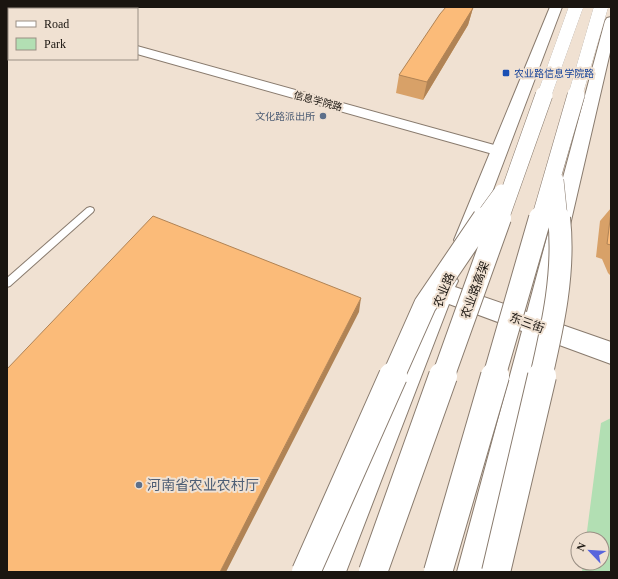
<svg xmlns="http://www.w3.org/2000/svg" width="618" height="579" font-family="'Times New Roman','Noto Sans SC',serif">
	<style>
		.green { fill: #b2dfb3 }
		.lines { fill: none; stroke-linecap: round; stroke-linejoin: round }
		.service-casing { stroke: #897b6e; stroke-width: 2 }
		.minor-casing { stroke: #897b6e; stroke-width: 2 }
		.tertiary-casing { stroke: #897b6e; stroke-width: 2 }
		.service { fill: #fff; fill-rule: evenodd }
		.minor { fill: #fff; fill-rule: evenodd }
		.tertiary { fill: #fff; fill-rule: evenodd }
		.trunk-bridge-far3-casing { stroke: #897b6e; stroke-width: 14; stroke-linecap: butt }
		.trunk-bridge-far2-casing { stroke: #897b6e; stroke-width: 18; stroke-linecap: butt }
		.trunk-bridge-far1-casing { stroke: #897b6e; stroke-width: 24; stroke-linecap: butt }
		.trunk-bridge-casing { stroke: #897b6e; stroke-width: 30; stroke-linecap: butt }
		.trunk-bridge-far3 { stroke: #fff; stroke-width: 14 }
		.trunk-bridge-far2 { stroke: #fff; stroke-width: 17 }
		.trunk-bridge-far1 { stroke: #fff; stroke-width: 22 }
		.trunk-bridge { stroke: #fff; stroke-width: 28 }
		.wall { fill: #d8a168 }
		.shaded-wall { fill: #b08355 }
		.building { fill: #fbbb79; stroke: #b08355 }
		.transit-dot { fill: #1a4fb4; stroke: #f0e1d2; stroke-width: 1.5 }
		.service-dot { fill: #5c6f8a; stroke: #f0e1d2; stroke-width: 1.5 }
		.labels { text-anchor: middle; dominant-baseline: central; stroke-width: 4; stroke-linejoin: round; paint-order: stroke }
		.far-transit-label { font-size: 10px; fill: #164399; stroke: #f0e1d2; text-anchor: start }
		.far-street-label { font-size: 10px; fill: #1a1510; stroke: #f0e1d2 }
		.far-service-label { font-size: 10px; fill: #4e5e75; stroke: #f0e1d2; text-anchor: end }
		.street-label { font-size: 12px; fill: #1a1510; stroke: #f0e1d2 }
		.near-service-label { font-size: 14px; fill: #4e5e75; stroke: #f0e1d2; text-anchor: start }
	</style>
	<rect width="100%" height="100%" fill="#f0e1d2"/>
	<path class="green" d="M611,418V572H582L583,563H602V539H586L601,423Z"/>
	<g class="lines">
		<defs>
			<path id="service" d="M90,207L93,208L94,210L93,212L10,286L7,287V278L87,208Z"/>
			<path id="minor" d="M7,11H9V18H7Z
				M137,46L505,148L507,151L505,154L500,156L137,54Z"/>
			<path id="tertiary" d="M550,7H562L474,240L471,245L464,248L457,245L454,240Z
				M611,17V48L548,320L611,342V364L543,339L489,572H457L522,331L449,304L346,572H314L439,275L447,272L455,275L458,281L455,287L527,312L605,21L607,18Z"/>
		</defs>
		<use href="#service" class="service-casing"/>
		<use href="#minor" class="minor-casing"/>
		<use href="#tertiary" class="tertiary-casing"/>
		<use href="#service" class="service"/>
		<use href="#minor" class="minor"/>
		<use href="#tertiary" class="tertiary"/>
		<defs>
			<path id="trunk-bridge-far3" d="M544,96L576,7
				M575,96L601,7"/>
			<path id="trunk-bridge-far2" d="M555,180L559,219
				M483,219L502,193
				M500,219L544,95
				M540,219L576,95"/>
			<path id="trunk-bridge-far1" d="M393,377L425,305L484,218
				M443,377L500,218
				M494,377L540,218
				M541,377C553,325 565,271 559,218"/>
			<path id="trunk-bridge" d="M306,572L393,376
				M373,572L443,376
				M438,572L495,376
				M496,572L542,376"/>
		</defs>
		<use href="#trunk-bridge-far3" class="trunk-bridge-far3-casing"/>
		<use href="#trunk-bridge-far2" class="trunk-bridge-far2-casing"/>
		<use href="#trunk-bridge-far1" class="trunk-bridge-far1-casing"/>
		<use href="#trunk-bridge" class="trunk-bridge-casing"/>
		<use href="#trunk-bridge-far3" class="trunk-bridge-far3"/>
		<use href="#trunk-bridge-far2" class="trunk-bridge-far2"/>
		<use href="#trunk-bridge-far1" class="trunk-bridge-far1"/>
		<use href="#trunk-bridge" class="trunk-bridge"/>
	</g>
	<path class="wall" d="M473,8L468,25L423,100L396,93L399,75Z
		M611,208V276L608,273L602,259L596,257L600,221Z"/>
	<path class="shaded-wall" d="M473,8L468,25L423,100L427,82Z
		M361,298L359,312L226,572H220Z"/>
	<path class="building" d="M446,7H469L473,8L427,82L399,75L440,14Z
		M611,212V245L607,244Z
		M153,216L361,298L220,572H7V369Z"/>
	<rect class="transit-dot" x="502" y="69" width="8" height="8" rx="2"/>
	<g class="service-dot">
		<circle cx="323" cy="116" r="4"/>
		<circle cx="139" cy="485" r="4"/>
	</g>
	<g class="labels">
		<g class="far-transit-label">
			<text x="514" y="73">农业路信息学院路</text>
		</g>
		<g class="far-street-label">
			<text transform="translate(318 101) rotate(15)">信息学院路</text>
		</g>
		<g class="far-service-label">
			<text x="315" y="116">文化路派出所</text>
		</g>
		<g class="street-label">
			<text transform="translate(444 290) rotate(-68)">农业路</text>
			<text transform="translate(475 290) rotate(-70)">农业路高架</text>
			<text transform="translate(527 323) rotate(20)">东三街</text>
		</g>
		<g class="near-service-label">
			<text x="147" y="485">河南省农业农村厅</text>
		</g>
	</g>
	<rect width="618" height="579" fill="none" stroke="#1a1510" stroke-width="16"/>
	<rect x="8" y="8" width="130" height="52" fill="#f0e1d2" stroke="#9a8f84"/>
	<rect x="16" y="21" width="20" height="6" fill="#ffffff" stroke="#9a8f84"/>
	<text x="44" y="28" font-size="12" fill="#1a1510">Road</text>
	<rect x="16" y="38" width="20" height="12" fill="#b2dfb3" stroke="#9a8f84"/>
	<text x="44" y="48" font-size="12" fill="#1a1510">Park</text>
	<g transform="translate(590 551) rotate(295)"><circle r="19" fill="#f0e1d2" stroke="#9a8f84"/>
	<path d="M0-3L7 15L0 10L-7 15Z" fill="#5865dc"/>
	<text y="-6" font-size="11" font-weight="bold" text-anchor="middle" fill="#1a1510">N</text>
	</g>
</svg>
